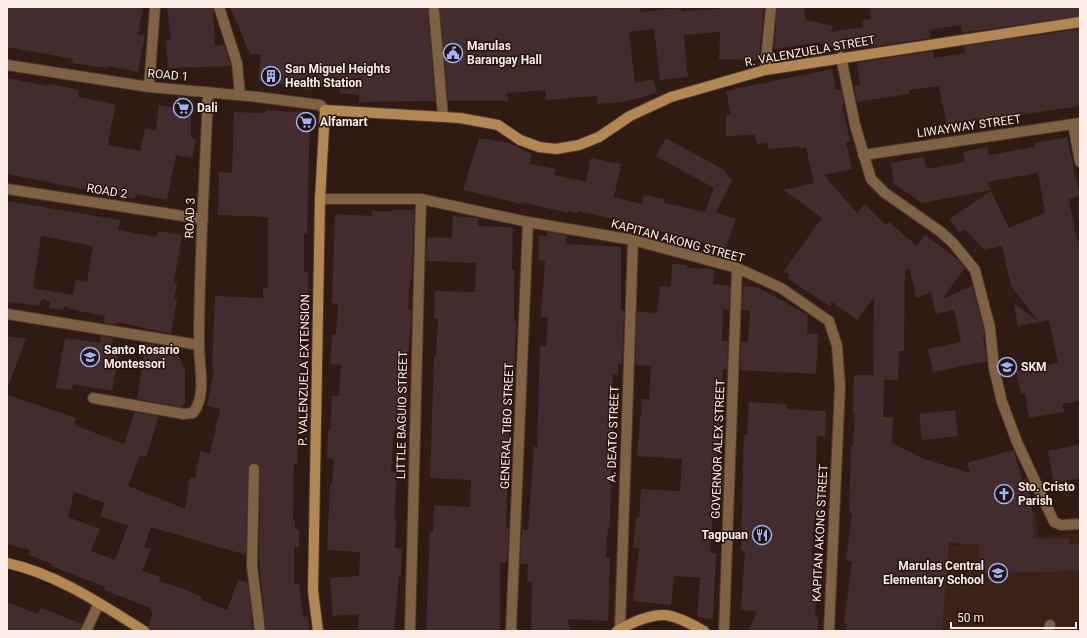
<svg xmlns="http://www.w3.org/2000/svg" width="1087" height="638" font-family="Roboto,sans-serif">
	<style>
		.built { fill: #3c2117 }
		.building { fill: #432c2d; fill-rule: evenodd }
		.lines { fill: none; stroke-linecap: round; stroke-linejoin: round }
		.lane-casing { stroke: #4c3831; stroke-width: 12 }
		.street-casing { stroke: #4c3831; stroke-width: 12 }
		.secondary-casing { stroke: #4c3831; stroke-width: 12 }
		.lane { stroke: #7e6243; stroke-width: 10 }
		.street { stroke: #7e6243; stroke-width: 10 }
		.secondary { stroke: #b38753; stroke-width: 10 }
		.labels { text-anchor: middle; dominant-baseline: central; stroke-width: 3; stroke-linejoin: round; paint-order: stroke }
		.poi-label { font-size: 12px; font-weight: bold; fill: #fcede8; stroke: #25120a; text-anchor: start }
		.street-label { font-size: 12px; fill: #fcede8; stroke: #25120a }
	</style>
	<rect width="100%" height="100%" fill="#2f1b13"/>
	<path class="built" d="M1035,512L1039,537L1080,533V631H909L917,546H959L960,515Z"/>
	<path class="building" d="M7,7H143L138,34L145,35L138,72L108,66L107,68L72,63L73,59L7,47Z
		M167,7H213L215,46L224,45L231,66L168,68L166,39L171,40Z
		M230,7H429L428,12L435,101L359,102V95L340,93V89L312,86V90L284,87V84L258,81L261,54H250Z
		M439,7H640L641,12L681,8V11L720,9V7H764L759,60L719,59L720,32L684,35L688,77L660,80L654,29L629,32L635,83L653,79L657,93L623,102L598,104L597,96L546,100L545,90L507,93L508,101H448Z
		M777,7H804L806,20L833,26L831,32L863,27L862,20L871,19L870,7H1080V16L962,33L961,25L929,30L931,38L833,52L832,46L818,43L774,49Z
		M1080,29V106L947,126L939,86L909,90V94L857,102L854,86L860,85L857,63L933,51L934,58L965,53L964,46Z
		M832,69L836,90L841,89L844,104H842L850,142H846L852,169L824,175L857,213L865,204L886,225L889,222L917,246L925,235L960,261L965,268L942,299L972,286L984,329V336H983L987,361L933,372L928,349L961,342L954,310L936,314L931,292L916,298L910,269L905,270L904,351H899L898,380H884L883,417H893L892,443L924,459L970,473L967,463L1014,450L1022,480L1027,479L1033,515V539H1069V545L1080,544V571L980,573L979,545L949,543L942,631H846L847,624H844L852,561H846L852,513H849L851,446H853L855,413H853L854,375H873L874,297L857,320L832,302L830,306L788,279L789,274L783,272L822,218L784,190L814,183L806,147L800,149V146L768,149L767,142L757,144L755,135L726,136V115H731L726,91Z
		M7,78L48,86L49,84L79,90L78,97L115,104L108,145L140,151L145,128L156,131L159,105L176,108L178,96H181L191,113V138L196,139L192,158L176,155L167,200L136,194L135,199L7,174Z
		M266,110L310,113L307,233H304V271L308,272L307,332H302V362H300V424H298L297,463H294L293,520H295V530H299V547H294V584H299L303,617L308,616L310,631H266L259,559L260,469L258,464L254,463L249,465L248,469L246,555L151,527L144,547L151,549L142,571L160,577L159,581L184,589L202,597L201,600L227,610L238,580L248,583L253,631H150L148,626L153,612L150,611L151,608L104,590L105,587L51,566L52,564L28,555L30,550L7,544V395L76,418L74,425L124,444L135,412L159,416L146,457L140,455L128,486L185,509L190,477L195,478L200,451L210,454L220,409L207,406L214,369L212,371L215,296L263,298V288H268V217L218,215L219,172L232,173L234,112L266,113ZM74,492L105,503L100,516L128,526L115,560L91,551L100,529L68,517Z
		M1067,137L1080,196L1069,199L1077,241H1080V401L1062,404L1064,412L1029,418L1025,393L1021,394L1016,371L1058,363L1049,320L1018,326L1014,303L1039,322L1011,286L1002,246L984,250L965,229L959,232L949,219L991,191L1009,228L1045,213L1038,173L987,182L991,190L922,203L894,184L891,163L924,157L927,169L965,162L963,152L987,147L989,155L1035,147L1034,143Z
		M479,138L509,143L532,154L530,164L555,169L554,175L586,182L591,158L621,164L614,197L642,204L644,195L665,199L664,203L705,212L714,188L656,156L666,138L724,170L732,181L716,212L736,219L725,250L688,237L616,223L617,220L578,211V213L568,211V213L521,202V204L463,190Z
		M7,201L120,220L118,230L156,237L158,231L182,235L174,283H177L174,299H177L171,334L116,322V325L104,323L105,316L70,309V308L64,306L63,310L49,308L50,302L42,299L39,306L7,302ZM41,236L93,246L87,282L75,280L73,295L33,288Z
		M393,210H414L412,280L410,279L408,310H412L407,370H409L406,430H394L391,472H397L394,519H396L395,548L402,549L401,576H399L394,631H358L359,614L333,616L330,578L359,576L360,552L327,550L330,485H332L334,459L327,458L328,430L330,431L332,396H339L341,365L330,364L332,335H336L338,304L332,303L335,214L372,216V211H393Z
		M453,216L478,218V226L513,227L512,270H514V322H516L514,383L512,382L510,416L506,528H509L507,563H500V631H426L430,532H433L434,505L470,507L471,480L430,478L434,356H436L438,319H434L435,291L475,292L476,263L426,261L427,237L452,238Z
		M547,232L567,235L566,244L621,247V310L624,311L622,364H618V375L613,374L612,407H615L611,465L610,527H608L606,558H610L608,621L568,619L570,631H531L532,582H527L528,564H520L522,529L528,530L534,446L537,447L540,346H546L548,317H541L545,261L538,260L539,235L547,236Z
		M672,264L687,265V268L714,269L713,284L730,286L729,310L723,309L722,341H728L727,369H723L717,464L723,465V488L722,491H714L710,553H716L713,619L697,617L700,578L674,576L671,605L633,601L639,548H633L636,518H639L641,489L680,491L682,459L637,456L642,399H649L651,366L635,365L637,311L657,313L660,286L671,287Z
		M743,286L757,287L808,315L807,334H818L816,374L740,370L741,342H748L750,314L749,310H742Z
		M7,336L26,339L8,386H7Z
		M101,336L113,338L111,350L119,352L112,391L73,384L72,390L56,388L65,338L100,343Z
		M146,343L168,347L167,353L178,355L185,370V402L181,407L137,399Z
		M749,402L787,404V409L826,411L825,437L817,436L816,472H824L820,521H814L812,555L823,556L822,575H817L815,617H818V631H748L757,611L741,610L745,551H741L743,472L744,435H747Z
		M955,410L958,436L922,440L919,414Z
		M1080,444V478L1054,483L1048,451Z
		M7,602L38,614L41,608L82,624L80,631H7Z"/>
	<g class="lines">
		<defs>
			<path id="lane" d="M434,11L443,117
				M254,469L252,566L260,631
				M1049,631L1050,625"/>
			<path id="street" d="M219,7L237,63L240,95
				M841,57L855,125L871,179L885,193L941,232L953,243L975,270L990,328L994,368L1002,402L1017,442L1054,522L1061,525L1080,524
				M7,65L149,87L258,97L320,105L325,110
				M765,70L771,7
				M149,87L155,7
				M1073,124L1080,162
				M863,155L1080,123
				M7,189L203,219
				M320,199H421L528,222L633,240L737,268L781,288L829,321L837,346L840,386L829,631
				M7,314L199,345
				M93,398L184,414L193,413C207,396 199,366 199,345C199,261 205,176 208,92
				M620,629L633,240
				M86,631L99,603
				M410,631L421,199
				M511,631L528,222
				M724,631L737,268"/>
			<path id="secondary" d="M7,563C57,574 101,604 144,631
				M318,631L313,591L320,199L325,110L460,118L498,125L520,140L539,147L556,149L579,145L599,137L630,116L671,97L765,70L1080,22
				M617,631C629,624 646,616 661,615C674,614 693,625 704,631"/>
		</defs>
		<use href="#lane" class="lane-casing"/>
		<use href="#street" class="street-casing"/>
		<use href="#secondary" class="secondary-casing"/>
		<use href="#lane" class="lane"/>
		<use href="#street" class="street"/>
		<use href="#secondary" class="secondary"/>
	</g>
	<defs>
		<symbol id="civic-ring" viewBox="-11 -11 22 22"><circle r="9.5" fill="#25120a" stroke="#9bb4fd" stroke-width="1.5"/><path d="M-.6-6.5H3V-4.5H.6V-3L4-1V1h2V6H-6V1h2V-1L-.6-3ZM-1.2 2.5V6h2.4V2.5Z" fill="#9bb4fd"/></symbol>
		<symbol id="building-ring" viewBox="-11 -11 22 22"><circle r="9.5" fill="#25120a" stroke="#9bb4fd" stroke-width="1.5"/><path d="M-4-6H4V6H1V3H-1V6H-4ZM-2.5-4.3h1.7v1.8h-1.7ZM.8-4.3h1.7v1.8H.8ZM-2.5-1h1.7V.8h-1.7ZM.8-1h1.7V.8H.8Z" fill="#9bb4fd"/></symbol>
		<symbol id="supermarket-ring" viewBox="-11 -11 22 22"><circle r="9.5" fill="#25120a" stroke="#9bb4fd" stroke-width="1.5"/><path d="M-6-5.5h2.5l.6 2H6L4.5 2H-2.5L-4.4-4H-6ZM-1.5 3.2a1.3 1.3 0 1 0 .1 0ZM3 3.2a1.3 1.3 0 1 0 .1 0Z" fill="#9bb4fd"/></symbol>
		<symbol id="school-ring" viewBox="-11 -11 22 22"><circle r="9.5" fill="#25120a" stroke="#9bb4fd" stroke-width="1.5"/><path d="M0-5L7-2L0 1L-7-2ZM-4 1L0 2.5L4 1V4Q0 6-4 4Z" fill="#9bb4fd"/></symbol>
		<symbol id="church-ring" viewBox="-11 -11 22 22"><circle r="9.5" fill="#25120a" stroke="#9bb4fd" stroke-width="1.5"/><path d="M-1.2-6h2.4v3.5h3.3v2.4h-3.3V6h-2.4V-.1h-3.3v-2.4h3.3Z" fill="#9bb4fd"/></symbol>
		<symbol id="restaurant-ring" viewBox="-11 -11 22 22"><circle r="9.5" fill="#25120a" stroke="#9bb4fd" stroke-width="1.5"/><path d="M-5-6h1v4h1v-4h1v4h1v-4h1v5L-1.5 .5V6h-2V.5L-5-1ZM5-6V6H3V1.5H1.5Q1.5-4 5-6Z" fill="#9bb4fd"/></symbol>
	</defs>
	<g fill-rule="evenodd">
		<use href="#civic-ring" x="442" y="42" width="22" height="22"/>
		<use href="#building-ring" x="260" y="65" width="22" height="22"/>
		<use href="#supermarket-ring" x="172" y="97" width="22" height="22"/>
		<use href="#supermarket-ring" x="295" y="111" width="22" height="22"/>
		<use href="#school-ring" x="79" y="346" width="22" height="22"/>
		<use href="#school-ring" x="996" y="356" width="22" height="22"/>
		<use href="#church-ring" x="993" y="483" width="22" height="22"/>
		<use href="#restaurant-ring" x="751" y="524" width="22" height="22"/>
		<use href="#school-ring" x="987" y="562" width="22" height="22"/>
	</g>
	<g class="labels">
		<g class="poi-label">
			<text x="467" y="46">Marulas<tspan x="467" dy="14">Barangay Hall</tspan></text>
			<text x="285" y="69">San Miguel Heights<tspan x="285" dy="14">Health Station</tspan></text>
			<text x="197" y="108">Dali</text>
			<text x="320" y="122">Alfamart</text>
			<text x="104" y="350">Santo Rosario<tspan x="104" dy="14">Montessori</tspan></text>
			<text x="1021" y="367">SKM</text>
			<text x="1018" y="487">Sto. Cristo<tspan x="1018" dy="14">Parish</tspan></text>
			<text x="748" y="535" text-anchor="end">Tagpuan</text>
			<text x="984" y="566" text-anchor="end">Marulas Central<tspan x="984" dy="14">Elementary School</tspan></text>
		</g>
		<g class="street-label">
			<text transform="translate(810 51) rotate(-10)">R. VALENZUELA STREET</text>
			<text transform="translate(168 75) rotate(5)">ROAD 1</text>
			<text transform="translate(969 126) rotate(-8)">LIWAYWAY STREET</text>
			<text transform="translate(107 191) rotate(9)">ROAD 2</text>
			<text transform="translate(190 218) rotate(-88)">ROAD 3</text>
			<text transform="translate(678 241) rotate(15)">KAPITAN AKONG STREET</text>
			<text transform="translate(304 370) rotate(-89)">P. VALENZUELA EXTENSION</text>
			<text transform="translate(402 415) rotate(-89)">LITTLE BAGUIO STREET</text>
			<text transform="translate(507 426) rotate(-88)">GENERAL TIBO STREET</text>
			<text transform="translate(613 434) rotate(-88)">A. DEATO STREET</text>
			<text transform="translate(718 449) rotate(-88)">GOVERNOR ALEX STREET</text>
			<text transform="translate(820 533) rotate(-87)">KAPITAN AKONG STREET</text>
		</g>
	</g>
	<rect width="1087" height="638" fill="none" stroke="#fcede8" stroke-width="16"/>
	<path d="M951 622v6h125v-6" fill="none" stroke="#fcede8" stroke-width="2"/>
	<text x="957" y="622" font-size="12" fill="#fcede8" stroke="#25120a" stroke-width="3" paint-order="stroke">50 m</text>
</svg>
